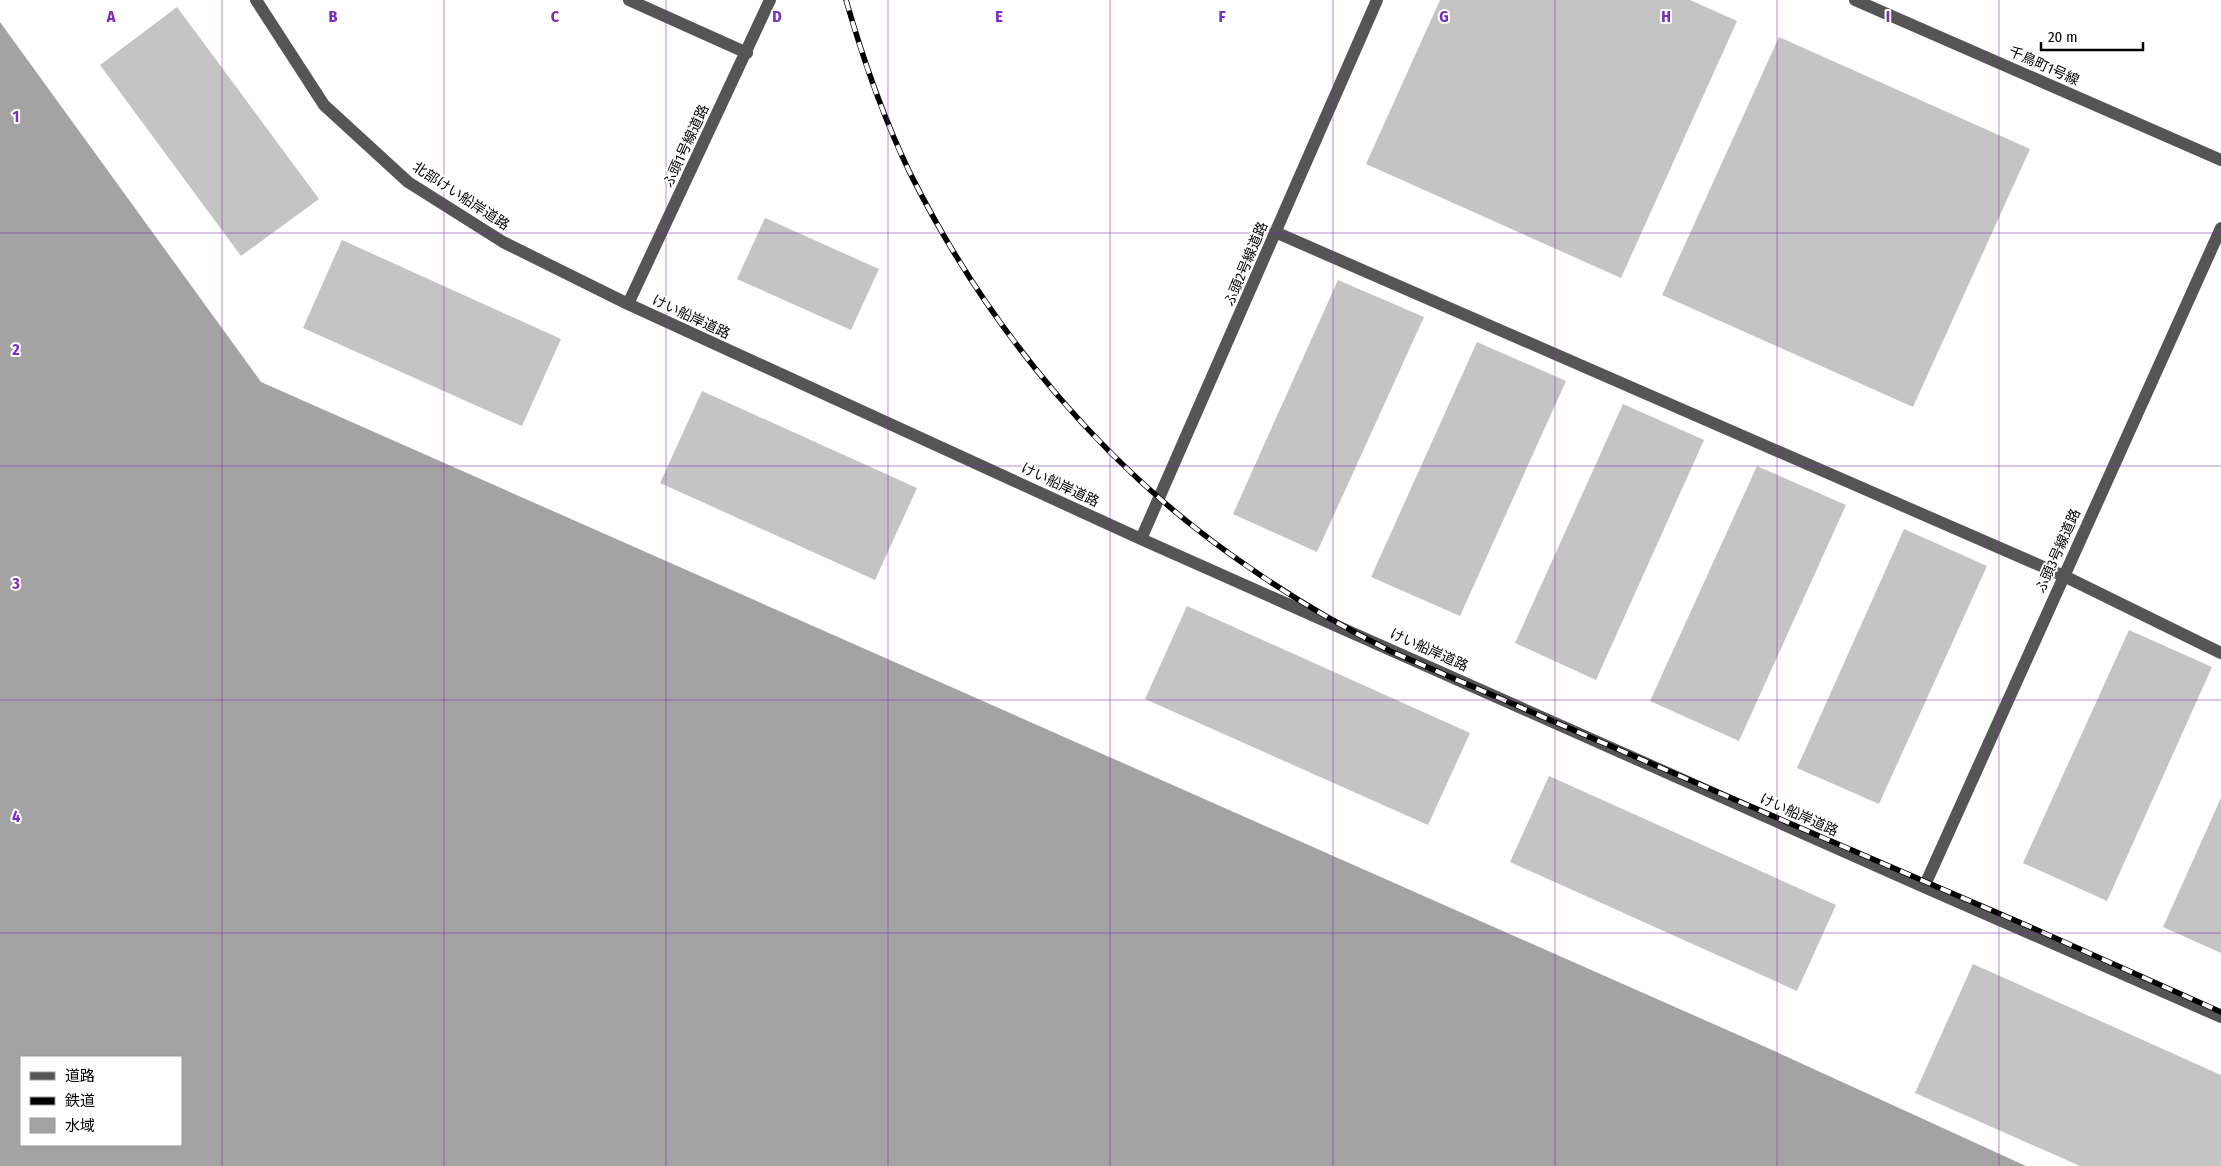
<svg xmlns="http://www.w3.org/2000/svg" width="2221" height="1166" font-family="'Fira Sans Condensed','Noto Sans JP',sans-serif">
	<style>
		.water { fill: #a3a3a3; fill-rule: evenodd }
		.building { fill: #c4c4c4 }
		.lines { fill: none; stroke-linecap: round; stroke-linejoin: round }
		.minor { stroke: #555; stroke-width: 12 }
		.rail-casing { stroke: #000; stroke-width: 5.5 }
		.rail { stroke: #fff; stroke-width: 4; stroke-dasharray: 11; stroke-linecap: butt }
		.grid { fill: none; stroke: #7b2cbf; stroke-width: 1; stroke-opacity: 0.55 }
		.labels { text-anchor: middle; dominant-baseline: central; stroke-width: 4; stroke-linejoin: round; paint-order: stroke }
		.street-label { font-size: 14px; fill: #000; stroke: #fff }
		.grid-label { font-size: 16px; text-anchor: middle; font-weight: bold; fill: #7b2cbf; stroke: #fff; stroke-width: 4; stroke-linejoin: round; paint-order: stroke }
	</style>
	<rect width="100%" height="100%" fill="#fff"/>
	<path class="water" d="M0,22L261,382L1770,1049L2026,1166H0ZM21,1057H181V1145H21Z"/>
	<path class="building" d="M1440,0H1690L1737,21L1621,278L1366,164Z
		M177,7L319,199L241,256L100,65Z
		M1779,37L2030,149L1913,407L1662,295Z
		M765,218L879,269L851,330L737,279Z
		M342,240L561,339L522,426L303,328Z
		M1338,280L1424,317L1317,552L1233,514Z
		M1477,342L1566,381L1460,616L1371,577Z
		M702,391L917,488L875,580L660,483Z
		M1623,404L1704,440L1596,680L1515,643Z
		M1757,466L1846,505L1739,741L1650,701Z
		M1904,529L1987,566L1879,804L1797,768Z
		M1187,606L1470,733L1428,825L1145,699Z
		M2129,630L2212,667L2107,901L2023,863Z
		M1549,776L1836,905L1797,991L1510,862Z
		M2221,798V953L2163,927Z
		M1973,964L2221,1075V1166H2080L1915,1093Z"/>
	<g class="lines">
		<path class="minor" d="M256,0L324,105L408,182L503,242L628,304L1141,539L1924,887L2221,1017
			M629,0L747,53
			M1855,0L2221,160
			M1275,232L2064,576L2221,653
			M628,304L770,0
			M1141,539L1377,0
			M1924,887L2221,228"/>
		<defs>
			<path id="rail" d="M846,0C863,59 883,117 910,173C988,329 1105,470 1250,568C1294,599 1341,626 1390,651L2035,929L2221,1012"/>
		</defs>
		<use href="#rail" class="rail-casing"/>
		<use href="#rail" class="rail"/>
	</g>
	<path class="grid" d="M222,0V1166M444,0V1166M666,0V1166M888,0V1166M1110,0V1166M1333,0V1166M1555,0V1166M1777,0V1166M1999,0V1166M0,233H2221M0,466H2221M0,700H2221M0,933H2221"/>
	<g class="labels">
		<g class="street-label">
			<text transform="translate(2044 66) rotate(24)">千鳥町1号線</text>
			<text transform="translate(686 146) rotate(-65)">ふ頭1号線道路</text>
			<text transform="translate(461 196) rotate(33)">北部けい船岸道路</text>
			<text transform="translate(1246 264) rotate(-67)">ふ頭2号線道路</text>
			<text transform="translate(691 317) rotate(25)">けい船岸道路</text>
			<text transform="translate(1060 485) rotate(25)">けい船岸道路</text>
			<text transform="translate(2058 551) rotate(-66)">ふ頭3号線道路</text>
			<text transform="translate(1429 650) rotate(24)">けい船岸道路</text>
			<text transform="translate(1799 815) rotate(24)">けい船岸道路</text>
		</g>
	</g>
	<g class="grid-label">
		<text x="111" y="22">A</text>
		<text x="333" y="22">B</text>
		<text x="555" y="22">C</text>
		<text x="777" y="22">D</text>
		<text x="999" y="22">E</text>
		<text x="1222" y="22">F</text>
		<text x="1444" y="22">G</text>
		<text x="1666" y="22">H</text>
		<text x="1888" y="22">I</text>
		<text x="16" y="122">1</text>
		<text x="16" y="355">2</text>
		<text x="16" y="589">3</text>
		<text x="16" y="822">4</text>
	</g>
	<rect x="20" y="1056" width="162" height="90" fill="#ffffff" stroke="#999999"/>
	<rect x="30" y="1072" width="25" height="8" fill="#555555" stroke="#999999"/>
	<text x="65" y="1081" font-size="15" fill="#000000">道路</text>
	<rect x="30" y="1097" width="25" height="8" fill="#000000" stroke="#999999"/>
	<text x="65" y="1106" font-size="15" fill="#000000">鉄道</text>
	<rect x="30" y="1118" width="25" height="15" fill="#a3a3a3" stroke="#999999"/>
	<text x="65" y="1131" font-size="15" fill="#000000">水域</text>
	<path d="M2041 42v8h102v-8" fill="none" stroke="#000000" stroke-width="2.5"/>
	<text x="2048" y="42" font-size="15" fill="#000000" stroke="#ffffff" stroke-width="4" paint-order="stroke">20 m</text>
</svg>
